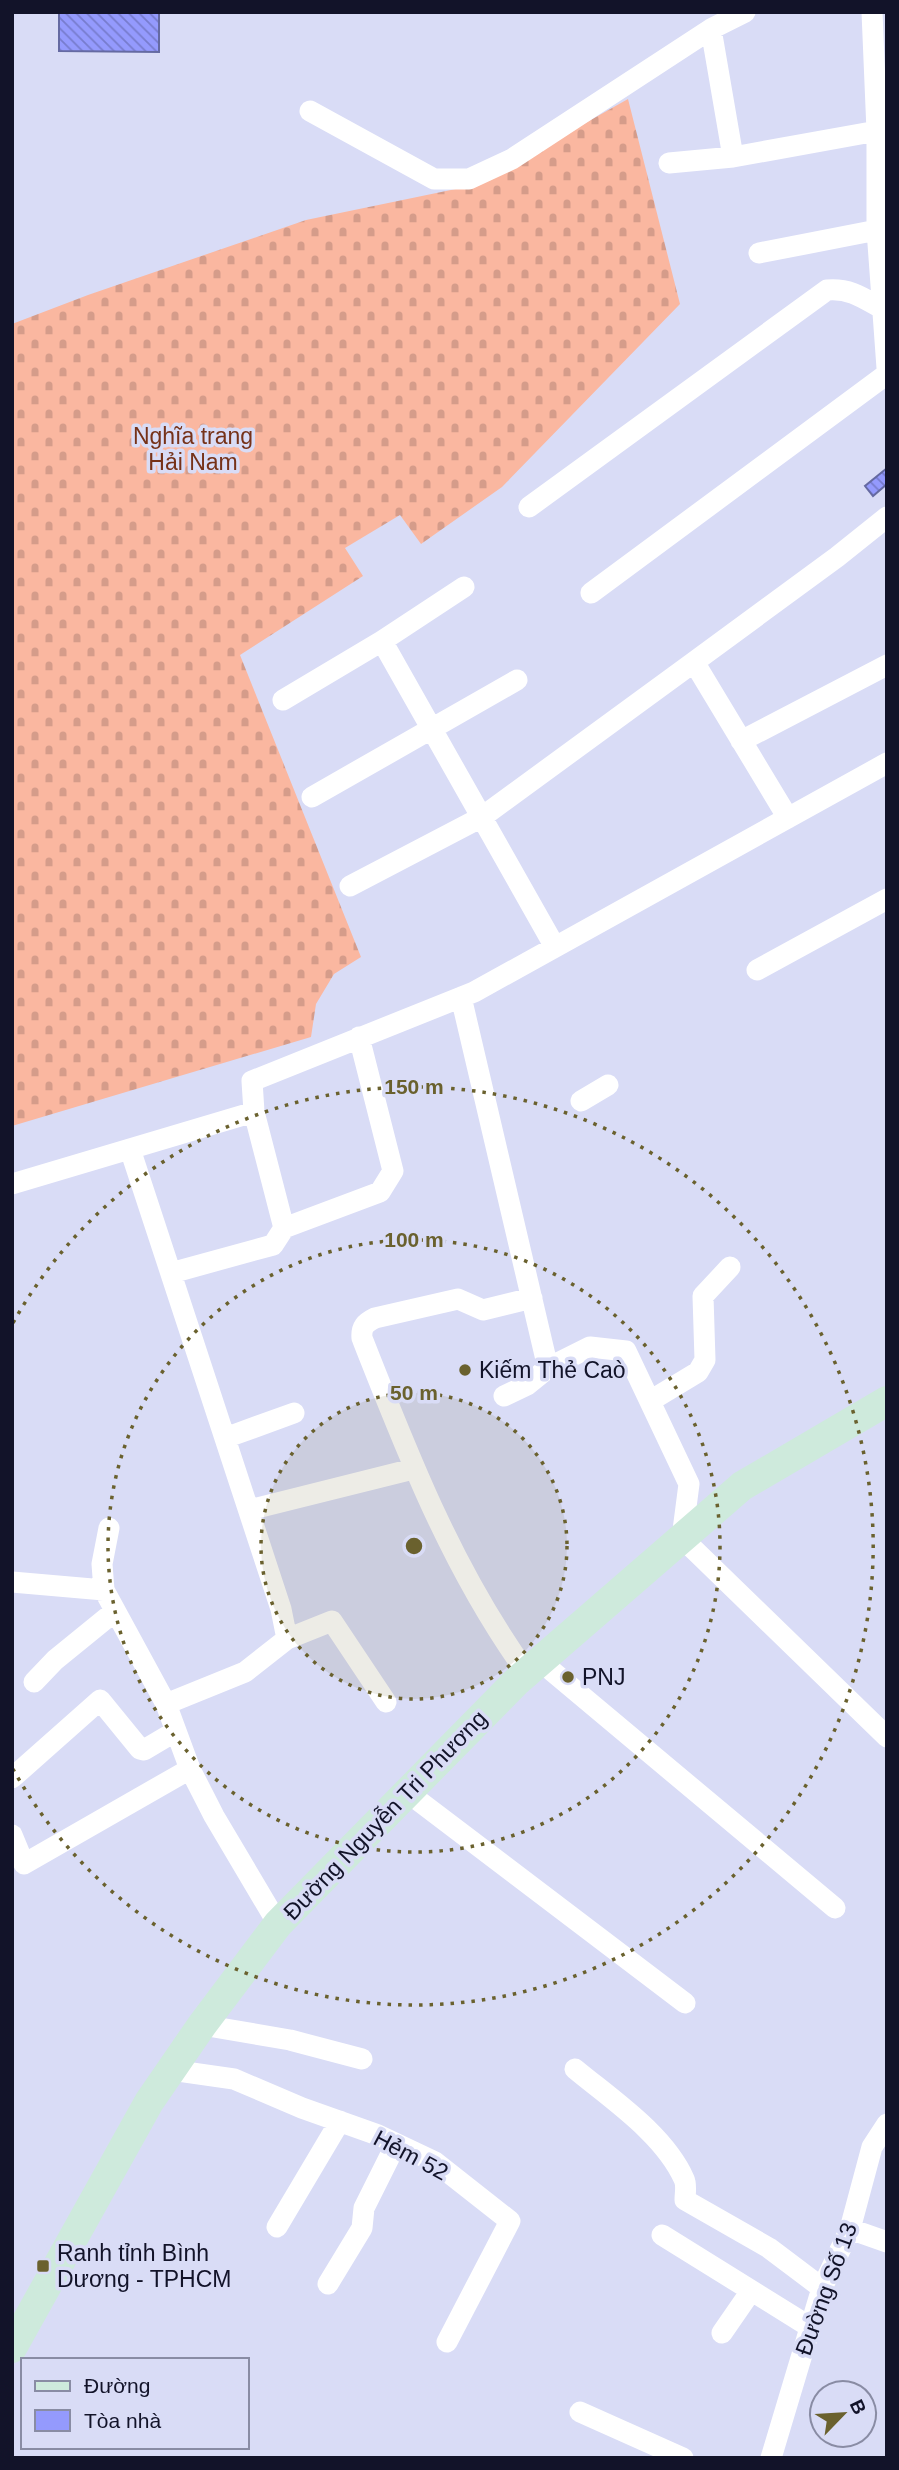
<svg xmlns="http://www.w3.org/2000/svg" width="899" height="2470" font-family="Arial,sans-serif">
	<style>
		.cemetery { fill: url(#cemetery-stones) }
		.building { fill: url(#building-back-hatch); stroke: #656aa2; stroke-width: 2 }
		.lines { fill: none; stroke-linecap: round; stroke-linejoin: round }
		.street { stroke: #fff; stroke-width: 21 }
		.secondary { stroke: #ceeadc; stroke-width: 30 }
		.ring { fill: none; stroke: #6a612e; stroke-width: 3.5; stroke-dasharray: 3.5 7 }
		.poi-dot { fill: #6a612e; stroke: #d9dcf6; stroke-width: 2.5 }
		.labels { text-anchor: middle; dominant-baseline: central; stroke-width: 7; stroke-linejoin: round; paint-order: stroke }
		.park-label { font-size: 23px; fill: #763219; stroke: #d9dcf6 }
		.poi-label { font-size: 23px; fill: #121329; stroke: #d9dcf6; text-anchor: start }
		.street-label { font-size: 23px; fill: #121329; stroke: #d9dcf6 }
		.centre { fill: #6a612e; stroke: #d9dcf6; stroke-width: 3.5 }
		.ring-label { font-size: 21px; text-anchor: middle; font-weight: bold; fill: #6a612e; stroke: #d9dcf6; stroke-width: 7; stroke-linejoin: round; paint-order: stroke }
	</style>
	<defs>
		<pattern id="cemetery-stones" width="16" height="16" patternUnits="userSpaceOnUse" patternTransform="scale(1.75)"><rect width="16" height="16" fill="#fab7a0"/><path d="M2 7V4a2 2 0 0 1 4 0v3zM10 15v-3a2 2 0 0 1 4 0v3z" fill="#d59c8a"/></pattern>
		<pattern id="building-back-hatch" width="6" height="6" patternUnits="userSpaceOnUse" patternTransform="scale(1.75)"><rect width="6" height="6" fill="#949afd"/><path d="M-1 5l2 2M0 0l6 6M5-1l2 2" fill="none" stroke="#777ccd"/></pattern>
	</defs>
	<rect width="100%" height="100%" fill="#d9dcf6"/>
	<path class="cemetery" d="M628,99L680,304L502,487L421,544L400,515L345,548L363,576L240,655L361,957L334,974L316,1004L311,1037L12,1126V324L88,295L306,220L475,185Z"/>
	<path class="building" d="M59,12H159V52L59,51Z
		M887,468V484L873,496L865,486Z"/>
	<g class="lines">
		<path class="street" d="M872,12L877,131V230L887,368
			M711,29L733,157
			M310,111L434,179H469L512,159L711,29L745,12
			M669,163L733,157L877,131
			M759,253L877,230
			M529,507L827,290C849,288 862,297 881,308L887,306
			M591,593L887,374
			M382,641L555,947
			M694,662L837,557L887,517
			M283,700L382,641L464,587
			M741,741L887,665
			M312,797L517,680
			M350,886L482,817L694,662L788,818
			M757,970L887,899
			M461,997L548,1368L590,1347L626,1351L689,1484L682,1538L887,1737
			M581,1101L608,1085
			M12,1184L254,1112
			M284,1228L254,1112L252,1081L474,992L887,763
			M171,1273L273,1245L284,1228L380,1192L393,1171L359,1037
			M504,1396L527,1385L548,1368
			M650,1401L698,1372L705,1360L703,1296L730,1267
			M225,1438L294,1413
			M249,1510L413,1469
			M12,1582L104,1590L166,1704L245,1672L287,1639L281,1609L130,1149
			M104,1590L102,1564L109,1528
			M287,1639L332,1621L386,1702
			M540,1661L835,1908
			M527,1673C453,1571 408,1455 362,1338C361,1327 365,1323 375,1318L458,1299L483,1310L532,1298
			M34,1682L55,1660L114,1612
			M166,1704L190,1769L214,1816L278,1924
			M12,1778L100,1700L140,1749L144,1750L176,1731
			M407,1792L685,2003
			M12,1835L24,1864L190,1769
			M202,2025L290,2040L362,2059
			M575,2069C611,2099 664,2134 684,2179C687,2185 685,2193 685,2200L769,2248L822,2288
			M171,2070L234,2079L302,2108L378,2135L435,2162L510,2221L447,2342
			M277,2227L340,2121
			M850,2229L887,2242
			M662,2235L810,2327
			M328,2284L362,2228L364,2208L396,2144
			M722,2333L751,2291
			M580,2412L683,2458
			M771,2458L822,2288L850,2229L872,2147L887,2124"/>
		<path class="secondary" d="M12,2348L149,2102L202,2025L278,1924L516,1682L742,1486L887,1401"/>
	</g>
	<circle cx="414" cy="1546" r="153" fill="#6a612e" fill-opacity=".12"/>
	<g class="ring">
		<circle cx="414" cy="1546" r="153"/>
		<circle cx="414" cy="1546" r="306"/>
		<path d="M13 1323A459 459 0 1 1 13 1769"/>
	</g>
	<g class="poi-dot">
		<circle cx="465" cy="1370" r="7"/>
		<circle cx="568" cy="1677" r="7"/>
		<rect x="36" y="2259" width="14" height="14" rx="3.5"/>
	</g>
	<g class="labels">
		<g class="park-label">
			<text x="193" y="436">Nghĩa trang<tspan x="193" dy="26">Hải Nam</tspan></text>
		</g>
		<g class="poi-label">
			<text x="479" y="1370">Kiếm Thẻ Caò</text>
			<text x="582" y="1677">PNJ</text>
			<text x="57" y="2253">Ranh tỉnh Bình<tspan x="57" dy="26">Dương - TPHCM</tspan></text>
		</g>
		<g class="street-label">
			<text transform="translate(385 1815) rotate(-46)">Đường Nguyễn Tri Phương</text>
			<text transform="translate(411 2155) rotate(28)">Hẻm 52</text>
			<text transform="translate(826 2289) rotate(-70)">Đường Số 13</text>
		</g>
	</g>
	<circle cx="414" cy="1546" r="10" class="centre"/>
	<g class="ring-label">
		<text x="414" y="1094">150 m</text>
		<text x="414" y="1247">100 m</text>
		<text x="414" y="1400">50 m</text>
	</g>
	<rect width="899" height="2470" fill="none" stroke="#121329" stroke-width="28"/>
	<rect x="21" y="2358" width="228" height="91" fill="#d9dcf6" stroke="#898ca4" stroke-width="2"/>
	<rect x="35" y="2381" width="35" height="10" fill="#ceeadc" stroke="#898ca4" stroke-width="2"/>
	<text x="84" y="2393" font-size="21" fill="#121329">Đường</text>
	<rect x="35" y="2410" width="35" height="21" fill="#949afd" stroke="#898ca4" stroke-width="2"/>
	<text x="84" y="2428" font-size="21" fill="#121329">Tòa nhà</text>
	<g transform="translate(843 2414) rotate(65)"><circle r="33" fill="#d9dcf6" stroke="#898ca4" stroke-width="2"/>
	<path d="M0-5L12 26L0 18L-12 26Z" fill="#6a612e"/>
	<text y="-10" font-size="19" font-weight="bold" text-anchor="middle" fill="#121329">B</text>
	</g>
</svg>
